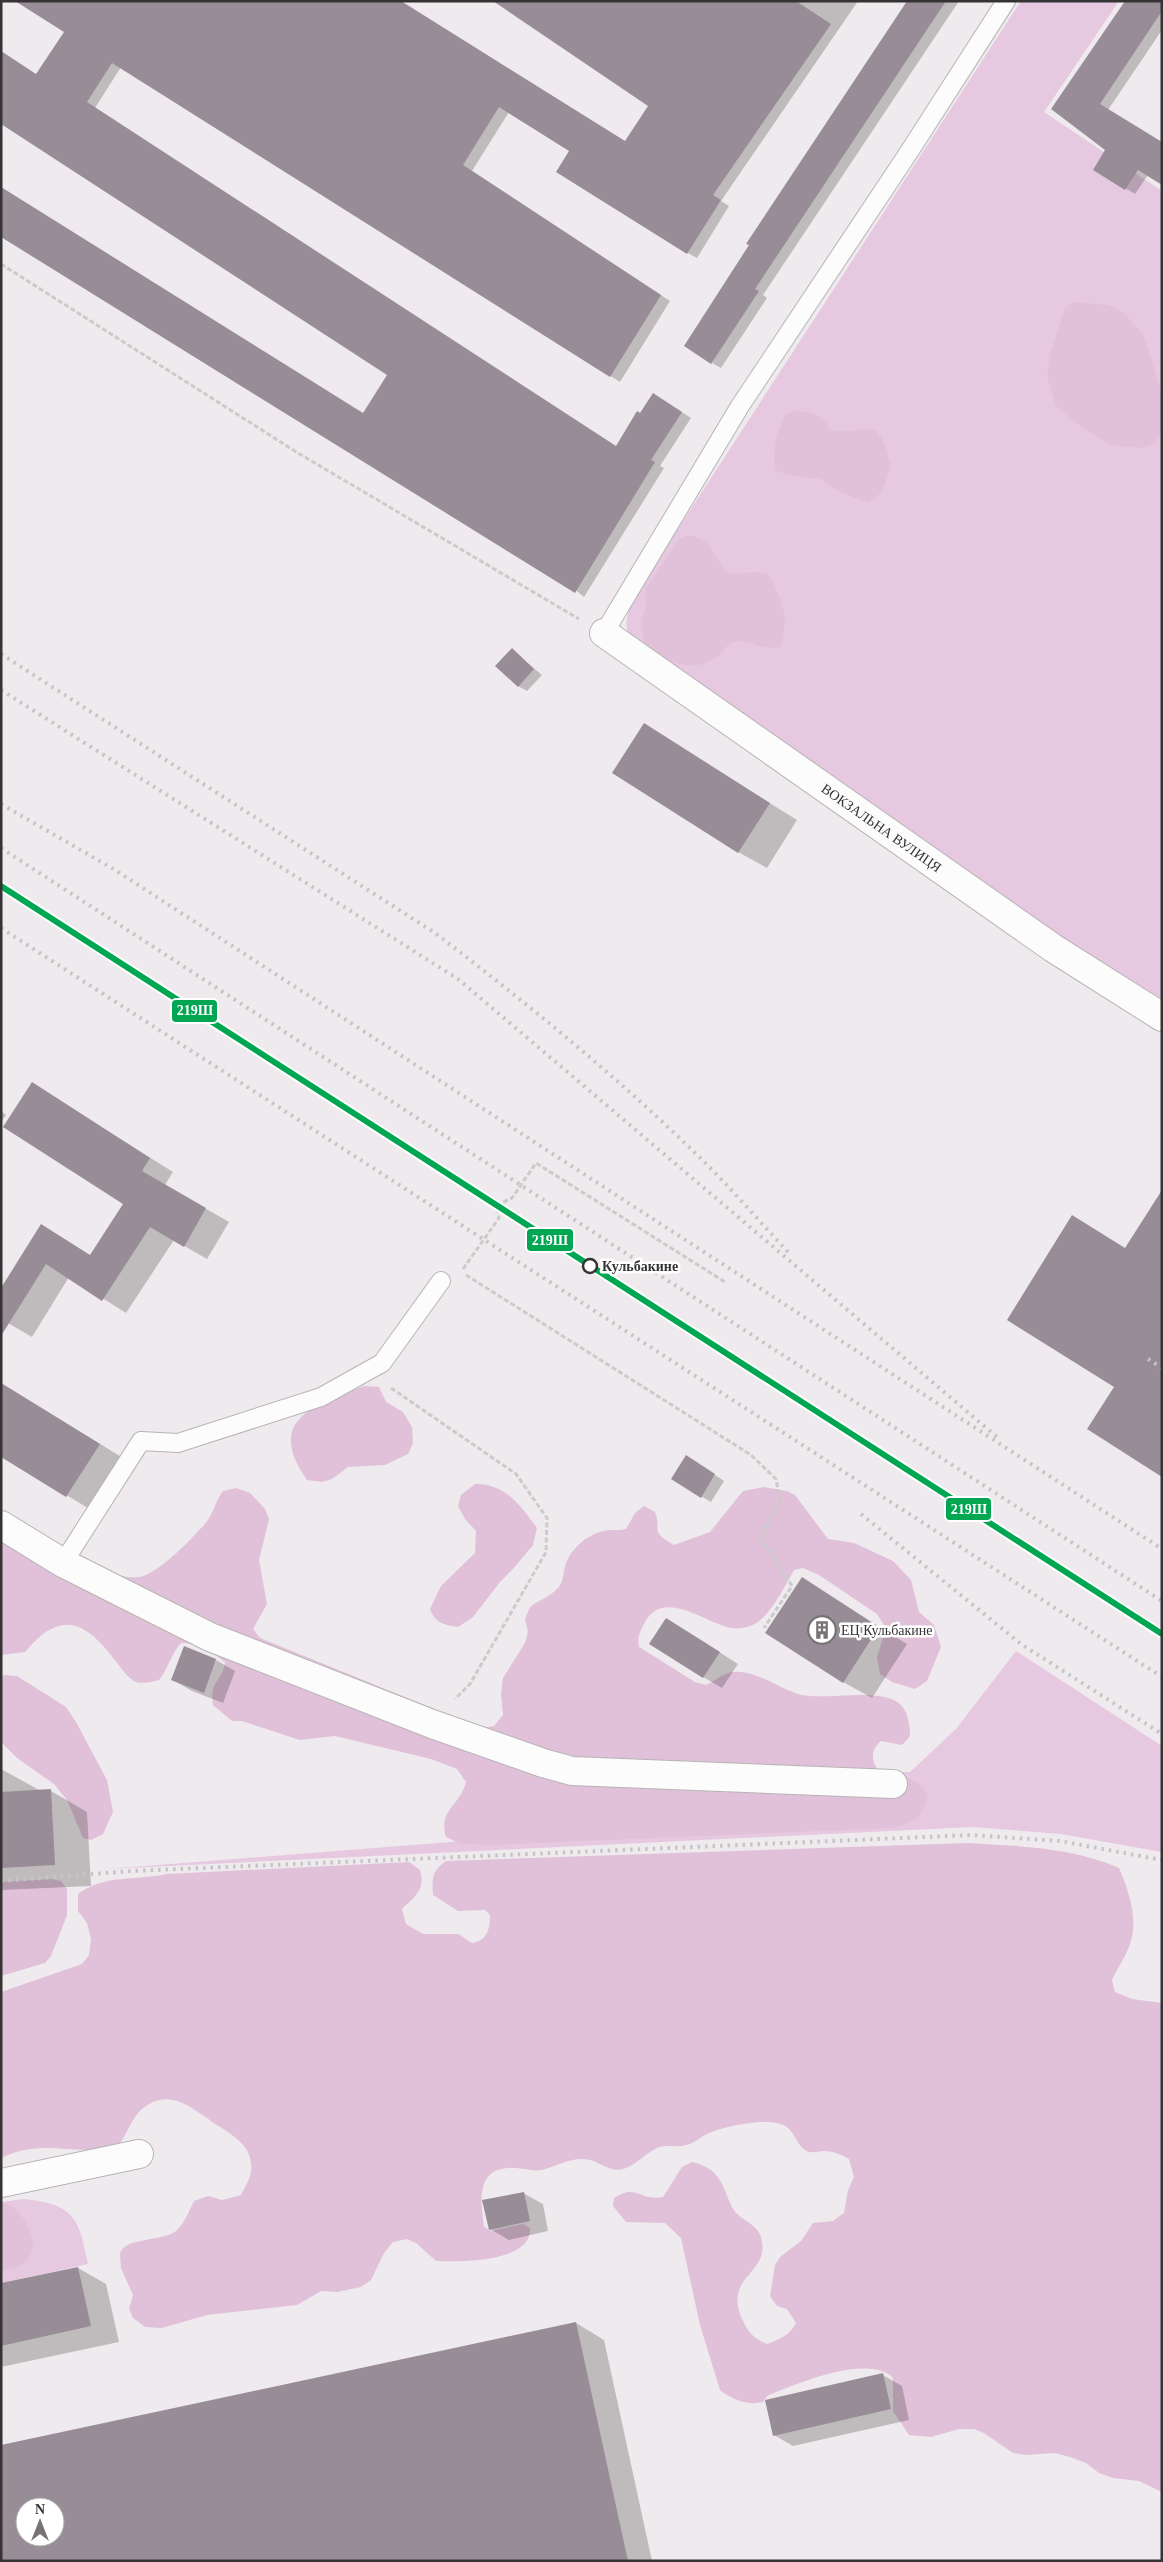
<svg xmlns="http://www.w3.org/2000/svg" width="1163" height="2562" font-family="'Times New Roman',serif">
	<style>
		.green { fill: #e6c9e0 }
		.forest { fill: #e0c1d9 }
		.shadow { fill: #0003; fill-rule: evenodd }
		.building { fill: #988d96; fill-rule: evenodd }
		.lines { fill: none; stroke-linecap: round; stroke-linejoin: round }
		.lane-casing { stroke: #b7b4b5; stroke-width: 20 }
		.street-casing { stroke: #b7b4b5; stroke-width: 30 }
		.path { stroke: #cbcbcb; stroke-width: 3; stroke-dasharray: 5 2.5; stroke-linecap: butt }
		.lane { stroke: #fdfcfc; stroke-width: 18 }
		.street { stroke: #fdfcfc; stroke-width: 28 }
		.rail { stroke: #c5c5c5; stroke-width: 4; stroke-dasharray: 2.5 5; stroke-linecap: butt }
		.rail-1-casing { stroke: #fff; stroke-width: 10 }
		.rail-1 { stroke: #00a651; stroke-width: 6 }
		.stop-dot { fill: #fff; stroke: #363335; stroke-width: 2.5 }
		.labels { text-anchor: middle; dominant-baseline: central; stroke-width: 5; stroke-linejoin: round; paint-order: stroke }
		.street-label { font-size: 14px; fill: #363335; stroke: #fff }
		.stop-label { font-size: 14px; font-weight: bold; fill: #363335; stroke: #fff; text-anchor: start }
		.poi-label { font-size: 14px; fill: #363335; stroke: #fff; text-anchor: start }
		.line-badge { stroke: #fff; stroke-width: 2 }
		.badge-label { font-size: 14px; text-anchor: middle; font-weight: bold; fill: #fff }
	</style>
	<rect width="100%" height="100%" fill="#efeaed"/>
	<path class="green" d="M1021,1H1119L1044,112L1162,191V1006L1056,941L633,642C621,624 628,614 635,595Z
		M214,1629L488,1735L719,1768L910,1772L956,1729L1016,1651L1162,1746V1852L1061,1834L972,1827L107,1869L488,1839V1757L208,1645Z
		M24,2199C75,2204 79,2219 88,2264L1,2283V2202Z"/>
	<path class="forest" d="M1074,302L1108,305L1123,312L1143,334L1162,393V435L1150,446L1139,448L1109,445L1076,423L1056,406L1047,377L1050,354L1065,308Z
		M794,411C810,411 822,414 830,429C844,435 859,427 875,429L883,440L891,466L882,492L868,503L840,492L820,479L787,475L775,470C772,450 777,434 785,415Z
		M688,535C717,540 712,559 729,574L756,572L768,574C783,599 790,619 780,647C759,651 749,637 732,643C726,645 723,652 718,656C694,675 665,662 645,646L641,622L646,606L645,590L679,539Z
		M364,1386L379,1387L386,1402L403,1412L412,1427L413,1443L408,1454L385,1465L348,1467L332,1479L322,1482L307,1480C264,1419 315,1405 364,1386Z
		M475,1484C505,1483 521,1506 537,1528L533,1545L512,1570L500,1582L473,1617L458,1627C444,1625 435,1623 430,1609L441,1586L475,1553L476,1531L465,1519L458,1506L461,1495Z
		M764,1487L787,1491L795,1495L828,1539L854,1543L893,1561L911,1580L919,1612L934,1625L941,1647L927,1681L915,1689L892,1682L880,1674L877,1657L886,1628L877,1614L819,1575L803,1568L794,1570C785,1586 768,1621 750,1626C745,1628 736,1629 731,1628C705,1623 664,1588 645,1622C640,1632 637,1636 639,1647L695,1682L706,1685C718,1679 726,1670 741,1672C763,1674 780,1690 802,1695C828,1700 881,1687 900,1704C908,1711 910,1726 910,1736L902,1745L881,1741C867,1752 872,1771 889,1776C897,1778 905,1777 912,1780C921,1784 924,1788 928,1796C921,1819 916,1821 894,1828L493,1845L461,1844L446,1837C438,1809 459,1808 466,1782L457,1769L431,1759L335,1736L300,1740L242,1721H232L213,1705C209,1679 223,1682 225,1662C214,1653 195,1642 181,1643C171,1654 168,1669 159,1680C152,1682 142,1684 136,1682C127,1678 120,1666 114,1659C84,1620 60,1610 25,1652L1,1655V1530C31,1542 118,1588 146,1575C168,1564 188,1542 204,1525C213,1516 215,1501 223,1491L236,1488L250,1493L265,1509L269,1519L259,1560L267,1604L253,1629L260,1638L481,1728L494,1726L503,1715L501,1694L503,1678L525,1643L528,1632L525,1619L530,1607C539,1600 550,1597 558,1588C564,1580 563,1575 565,1566C570,1550 586,1535 603,1531C610,1529 618,1531 626,1529L635,1513L644,1506L655,1512C662,1531 649,1531 674,1545L710,1532L743,1491Z
		M4,1675L17,1676L66,1707L76,1722L107,1780L113,1812L103,1834L91,1840L83,1838L67,1800L54,1784L17,1758L1,1742V1677Z
		M967,1843C1018,1846 1072,1847 1119,1868C1128,1889 1138,1917 1131,1941C1128,1953 1118,1967 1112,1980L1115,1992L1132,1999L1162,2003V2492L1139,2481L1113,2478L1099,2473L1086,2463L1070,2457L1055,2453L1025,2455L1013,2453L984,2433L974,2429H959L931,2437L909,2435L893,2411V2378C869,2353 795,2384 767,2396L763,2402C748,2406 731,2399 720,2390L700,2325L681,2238L665,2223L626,2222L613,2206L614,2198C636,2183 639,2201 663,2197L682,2167L692,2162C719,2169 721,2181 731,2205C737,2221 760,2222 762,2242C768,2274 722,2277 743,2321C749,2334 755,2339 767,2344C780,2339 789,2336 796,2323L787,2309L777,2306L770,2296L775,2265L780,2257L801,2241L813,2223L833,2221L844,2213L848,2190L854,2177L849,2159C842,2155 833,2151 824,2151C820,2151 814,2153 809,2152C796,2148 796,2129 781,2124C765,2118 723,2126 707,2134C700,2137 695,2143 687,2145C678,2148 666,2144 657,2148C646,2153 637,2164 626,2168C612,2174 602,2163 590,2160C573,2156 558,2166 542,2170C531,2172 520,2167 509,2168C475,2169 481,2204 484,2227L491,2231L523,2224L530,2228C532,2263 459,2262 436,2261L416,2243L407,2239L393,2242L384,2253L371,2280L361,2287L337,2292L321,2291L297,2305L207,2315L162,2328L145,2327L133,2318L129,2309L133,2295L121,2268L120,2253C126,2237 161,2242 176,2231C185,2223 189,2211 194,2201L208,2196L222,2200L241,2195C246,2185 253,2175 251,2163C249,2140 222,2130 207,2118C191,2107 172,2092 151,2103C133,2112 130,2129 119,2145C111,2147 101,2151 93,2150C58,2150 35,2142 1,2158V1992L82,1964L89,1955L91,1939L87,1923L78,1911V1894C105,1874 134,1881 167,1874L409,1862L420,1870C426,1889 415,1897 402,1909L406,1924L423,1934H458L472,1943C487,1941 490,1929 490,1915L485,1910L458,1911L433,1895C432,1877 432,1871 446,1861Z
		M51,1879L61,1881L67,1889V1915L51,1956L45,1963L1,1976V1882Z
		M1,2202C6,2204 12,2205 15,2209C28,2221 41,2246 26,2261C20,2268 10,2269 1,2271Z"/>
	<path class="shadow" d="M399,1L626,142L649,105L495,1H858L721,201L729,206L697,258L688,253L571,151L509,112L472,171L670,301L620,382L121,67L95,108L616,447L640,415L663,400L691,418L660,466L664,468L584,597L363,414L389,375L37,75Z
		M908,1H959L763,295L767,298L721,368L712,363Z
		M1162,1V30L1108,110L1148,175L1135,194L1094,169L1106,150L1053,109Z
		M512,650L542,675L527,691L518,686Z
		M644,725L797,820L767,868L738,852Z
		M55,1098L173,1172L165,1185L229,1222L207,1259L174,1240L126,1313L69,1277L32,1337L1,1319L41,1226L91,1256L125,1204Z
		M1,1111L6,1115L1,1122Z
		M1,1383L136,1466L103,1517L1,1456Z
		M696,1462L724,1481L711,1502L701,1496Z
		M802,1579L907,1644L872,1698L843,1682Z
		M667,1619L738,1664L722,1688L703,1677Z
		M185,1648L216,1660L235,1671L223,1703L192,1691L173,1680Z
		M1,1769L41,1791H51L87,1812L91,1886L1,1890Z
		M523,2193L543,2204L548,2231L509,2240L490,2229Z
		M78,2268L106,2284L119,2342L1,2367V2284Z
		M576,2323L604,2340L652,2561H1V2446ZM25,2507H55V2537H25Z
		M883,2375L902,2386L909,2420L793,2446L774,2435Z"/>
	<path class="building" d="M15,1H401L625,141L648,106L493,1H796L831,24L713,195L721,200L687,254L556,172L569,151L499,107L463,165L661,295L610,377L112,63L87,102L616,446L637,411L640,413L653,393L682,412L651,460L655,462L575,593L1,237V187L363,413L387,375L1,124V51L36,74L64,32Z
		M907,1H946L755,289L759,291L711,364L684,346L749,245L746,244Z
		M1125,1H1162V11L1100,104L1162,142V185L1138,170L1125,190L1093,170L1105,150L1051,109Z
		M512,648L534,669L518,687L495,666Z
		M644,723L770,803L738,853L612,773Z
		M32,1082L150,1158L142,1171L206,1208L184,1247L150,1227L102,1301L46,1264L1,1336V1288L41,1224L90,1255L123,1204L3,1127Z
		M1162,1190V1477L1087,1429L1114,1387L1007,1320L1072,1215L1125,1248Z
		M1,1383L100,1444L66,1497L1,1457Z
		M686,1455L715,1474L701,1498L671,1479Z
		M802,1577L879,1627L843,1683L765,1633Z
		M666,1618L720,1652L703,1678L649,1644Z
		M184,1646L216,1659L204,1693L171,1680Z
		M51,1789L55,1865L1,1868V1792Z
		M524,2192L530,2221L489,2230L482,2200Z
		M78,2267L91,2326L1,2346V2283Z
		M576,2322L628,2561H1V2445ZM25,2507H55V2537H25Z
		M883,2373L891,2409L773,2436L765,2400Z"/>
	<g class="lines">
		<defs>
			<path id="lane" d="M604,633L740,406L909,152L1006,1
				M63,1563L141,1441L178,1443L321,1397L382,1363L441,1281"/>
			<g id="street">
				<path id="s1" d="M604,633L1053,948L1162,1017"/>
				<path d="M1,1525L63,1563L210,1637L432,1724L543,1763L572,1771L893,1784"/>
				<path d="M1,2183L139,2154"/>
			</g>
		</defs>
		<use href="#lane" class="lane-casing"/>
		<use href="#street" class="street-casing"/>
		<path class="path" d="M1,264L298,453L579,619
			M463,1269L499,1218L497,1205L512,1198L536,1163L725,1282
			M466,1275L751,1455L776,1479L780,1500L761,1538L792,1586L764,1628
			M391,1388L516,1474L547,1518L546,1552L470,1684L455,1699"/>
		<use href="#lane" class="lane"/>
		<use href="#street" class="street"/>
		<path class="rail" d="M1,654L435,933C523,1000 610,1071 690,1148C725,1181 756,1218 789,1253
			M1,690L458,979L997,1437
			M1,804L115,870L1162,1549
			M1,848L1162,1601
			M1,928L1162,1677
			M1148,1359L1162,1368
			M861,1514L1021,1644L1162,1734
			M1,1881L132,1871L972,1835L1060,1841L1162,1860"/>
		<defs>
			<path id="rail-1" d="M1,886L1162,1634"/>
		</defs>
		<use href="#rail-1" class="rail-1-casing"/>
		<use href="#rail-1" class="rail-1"/>
	</g>
	<defs>
		<symbol id="building-ring" viewBox="-11 -11 22 22"><circle r="9.5" fill="#fff" stroke="#777375" stroke-width="1.5"/><path d="M-4-6H4V6H1V3H-1V6H-4ZM-2.5-4.3h1.7v1.8h-1.7ZM.8-4.3h1.7v1.8H.8ZM-2.5-1h1.7V.8h-1.7ZM.8-1h1.7V.8H.8Z" fill="#777375"/></symbol>
	</defs>
	<g fill-rule="evenodd">
		<use href="#building-ring" x="806" y="1614" width="32" height="32"/>
	</g>
	<circle class="stop-dot" cx="590" cy="1266" r="7"/>
	<g class="labels">
		<g class="street-label">
			<text stroke="none"><textPath href="#s1" startOffset="339">ВОКЗАЛЬНА ВУЛИЦЯ</textPath></text>
		</g>
		<g class="stop-label">
			<text x="602" y="1266">Кульбакине</text>
		</g>
		<g class="poi-label">
			<text x="841" y="1630">ЕЦ Кульбакине</text>
		</g>
	</g>
	<g class="line-badge">
		<rect x="171" y="999" width="47" height="24" rx="5" fill="#00a651"/>
		<rect x="526" y="1228" width="48" height="24" rx="5" fill="#00a651"/>
		<rect x="945" y="1497" width="47" height="24" rx="5" fill="#00a651"/>
	</g>
	<g class="badge-label">
		<text x="195" y="1015">219Ш</text>
		<text x="550" y="1245">219Ш</text>
		<text x="969" y="1514">219Ш</text>
	</g>
	<rect width="1163" height="2562" fill="none" stroke="#363335" stroke-width="5"/>
	<g transform="translate(40 2522)"><circle r="24" fill="#ffffff" stroke="#afadae"/>
	<path d="M0-4L9 19L0 12L-9 19Z" fill="#777375"/>
	<text y="-8" font-size="14" font-weight="bold" text-anchor="middle" fill="#363335">N</text>
	</g>
</svg>
